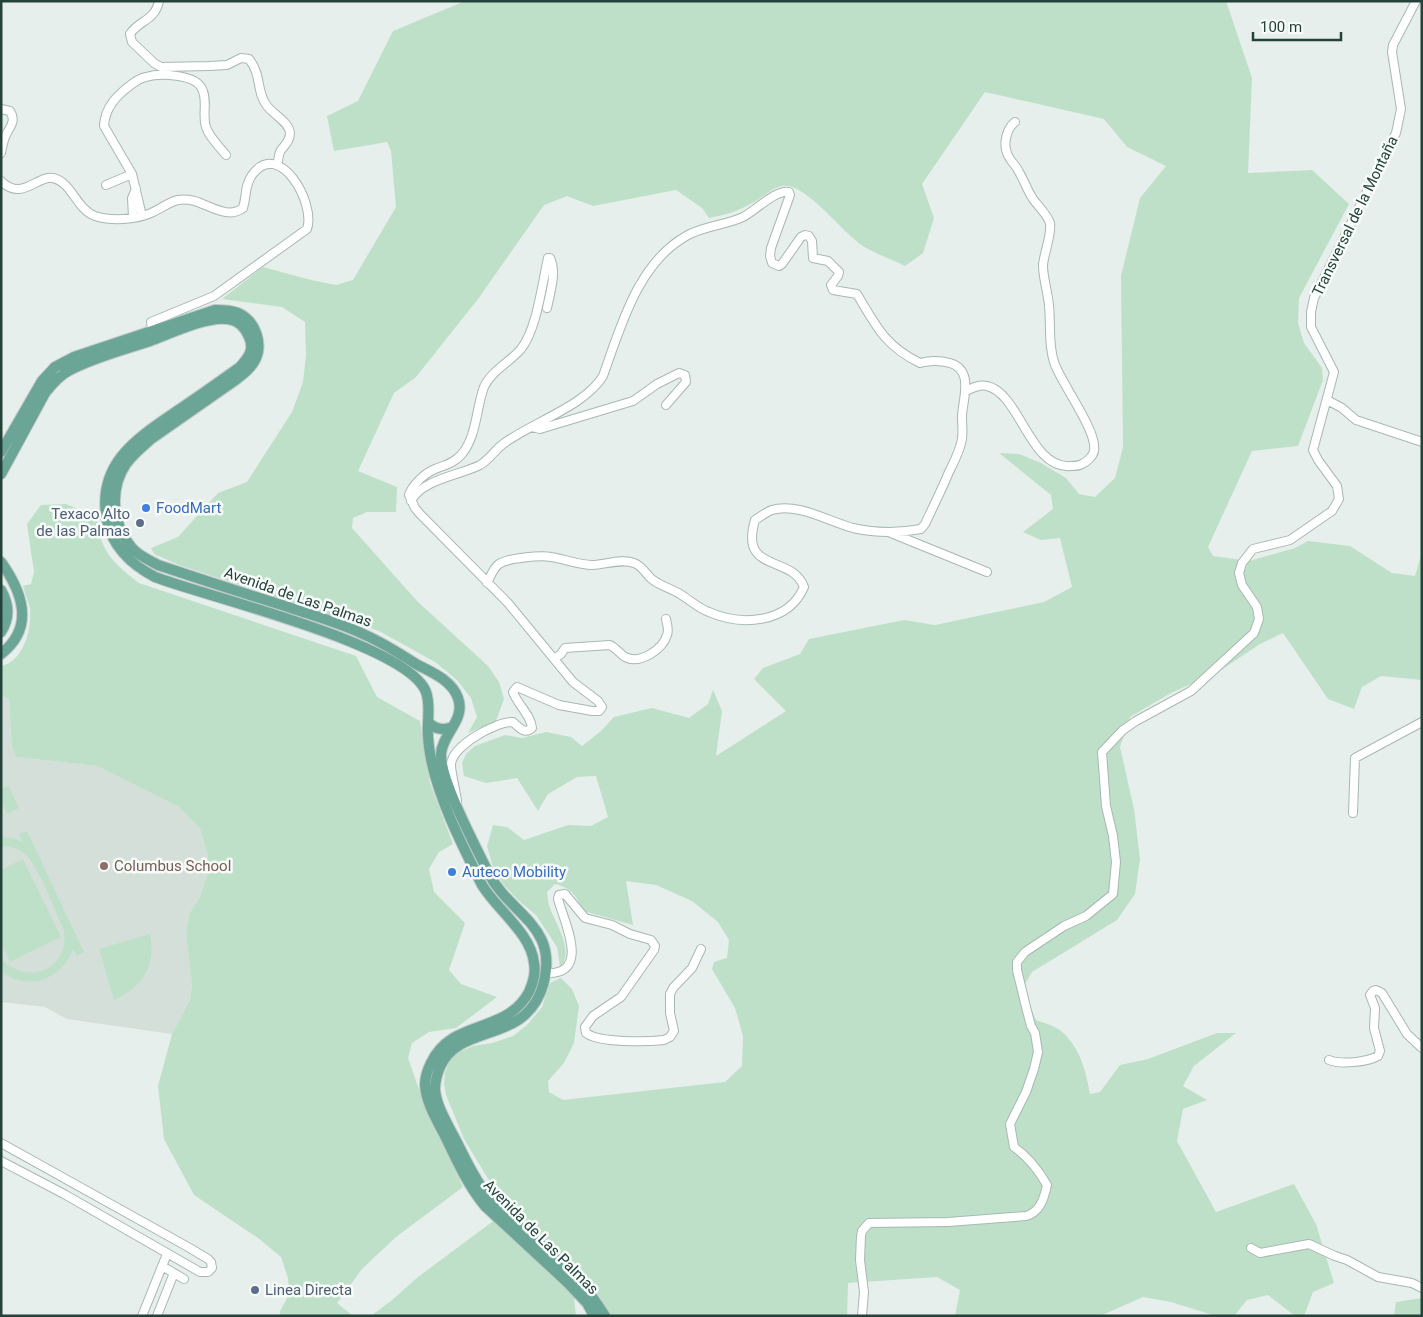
<svg xmlns="http://www.w3.org/2000/svg" width="1423" height="1317" font-family="Roboto,sans-serif">
	<style>
		.built { fill: #d4dfda }
		.green { fill: #bfe0c8 }
		.lines { fill: none; stroke-linecap: round; stroke-linejoin: round }
		.minor-casing { stroke: #a8b8b2; stroke-width: 10 }
		.major-casing { stroke: #c2cac8; stroke-width: 12 }
		.minor { stroke: #fff; stroke-width: 8 }
		.major { stroke: #6aa596; stroke-width: 10 }
		.shop-dot { fill: #3f7fe0; stroke: #f7fbf9; stroke-width: 2 }
		.service-dot { fill: #5c6f8a; stroke: #f7fbf9; stroke-width: 2 }
		.education-dot { fill: #8d6e63; stroke: #f7fbf9; stroke-width: 2 }
		.labels { text-anchor: middle; dominant-baseline: central; stroke-width: 5; stroke-linejoin: round; paint-order: stroke }
		.street-label { font-size: 15px; fill: #24423a; stroke: #f7fbf9 }
		.shop-label { font-size: 15px; fill: #366cbe; stroke: #f7fbf9; text-anchor: start }
		.service-label { font-size: 15px; fill: #4e5e75; stroke: #f7fbf9; text-anchor: end }
		.education-label { font-size: 15px; fill: #785e54; stroke: #f7fbf9; text-anchor: start }
	</style>
	<rect width="100%" height="100%" fill="#e6efeb"/>
	<path class="built" d="M1,695L9,699L12,748L16,757L97,766L179,807L200,829L208,856L207,876L199,899L190,912L192,984L190,1000L172,1034L67,1019L45,1007L1,1002Z"/>
	<path class="green" d="M465,1H1226L1252,78L1248,173L1312,170L1349,204L1299,298L1298,323L1304,343L1322,368L1323,380L1298,446L1252,451L1208,547L1213,556L1249,561L1295,548L1308,541L1350,546L1392,573L1415,576L1422,552V680L1381,676L1362,687L1354,709L1328,699L1283,633L1260,644L1218,672L1171,693L1130,717L1120,747L1134,809L1140,859L1135,894L1117,920L1032,972L1022,989L1036,1020C1044,1023 1055,1026 1061,1031C1080,1047 1086,1071 1090,1094L1100,1092L1120,1065L1148,1059L1217,1033H1236L1194,1066L1183,1086L1207,1100L1183,1109L1177,1141L1216,1212L1294,1184L1316,1224L1334,1283L1313,1292L1304,1316H1295L1268,1295L1247,1300L1234,1316H1216L1171,1302L1143,1297L1100,1316H955L960,1290L937,1277L848,1283L847,1316H610L601,1299L588,1280L504,1201L496,1189L493,1187L464,1139L446,1095L444,1084L445,1073L449,1062L457,1053L473,1046L492,1043L513,1036L527,1025L542,1007L550,983L561,978L572,989L579,1006L574,1043L564,1063L548,1081L549,1092L563,1100L725,1082L742,1066L743,1036L735,1008L712,969L714,962L727,958L729,940L718,922L692,901L656,885L626,881L633,925L583,911C577,897 572,888 555,884L547,892C548,897 548,903 550,908C556,924 575,952 560,967L557,947L536,915L518,900L503,884L492,864L487,846L493,825L507,827L524,840L568,825L591,826L608,817L596,776L577,777L548,794L538,811L517,778L486,783L464,776L462,763L466,754L475,746L505,735L522,738L546,732L571,737L582,746L601,731L614,717L652,708L689,718L708,704L713,690L722,711L716,756L786,711L754,679L763,668L800,654L809,639L904,620L935,625L1044,602L1072,587L1060,538L1041,540L1023,532L1053,509L1051,495L999,453L1019,454L1041,463L1066,478L1079,494L1095,497L1115,478L1123,447L1121,276L1140,198L1166,166L1127,147L1104,119L985,92L922,184L934,218L923,253L905,266C891,259 876,254 863,246C843,234 806,182 782,186C771,188 762,198 752,203C739,211 725,215 709,218L702,208L676,190L593,206L567,196L544,205L478,299L416,377L394,393L358,471L397,487L396,512H367L353,518L352,528L417,601L488,666L499,682L504,699L496,721L468,733L477,717L471,698L457,680L435,662L379,631L179,565L154,554L151,548L178,537L218,493L247,482L292,412L303,382L306,355L305,322L282,307L222,299L263,267L311,280L336,285L353,280L396,207L391,151L387,142L334,151L327,116L358,101L393,31Z
		M66,504L97,517C100,551 112,562 139,583L356,656L377,697L420,721L430,783L453,844L439,852L429,869L434,892L465,923L449,970L461,984L497,997L456,1028L429,1032L412,1043L408,1058L421,1095L463,1187L396,1237L362,1269L337,1303L353,1316H280V1311L289,1295L288,1278L281,1257L258,1238L194,1195L164,1139L158,1086L172,1034L190,1000L192,984L186,932L190,912L199,899L207,876L208,856L200,829L179,807L97,766L16,757L12,748L9,699L1,695V666C24,661 32,629 30,608C28,601 25,593 23,586L31,584L34,572L27,524L41,505Z
		M9,786L19,808L7,814L1,800V789Z
		M27,831L84,952L77,956L73,949C63,979 27,993 1,971V958C27,987 69,970 64,931C56,913 37,863 24,853C17,848 9,846 1,846V837L13,838L23,842L19,834Z
		M23,859L61,937L10,962L1,943V870Z
		M150,934C156,966 144,986 114,1000L99,949Z
		M496,1219L574,1297L576,1316H371L392,1300L418,1277Z
		M1422,1298V1316H1394L1396,1302Z"/>
	<g class="lines">
		<defs>
			<path id="minor" d="M159,1C155,21 139,20 130,34L132,42L154,63L161,67L209,66L227,65L241,58L249,59C262,75 256,92 267,106C274,115 289,122 290,133C290,141 285,145 281,150C278,155 278,160 278,165
				M1,109L10,111C17,122 9,127 5,137C3,142 2,148 1,153
				M1,181C22,202 37,175 53,178C72,182 76,209 95,216C110,221 136,220 151,213C160,209 169,202 178,200C201,195 223,223 243,208C247,195 244,187 252,175C279,138 316,203 307,229L214,296L151,322L152,330
				M106,185L132,174
				M142,216L132,174L104,126C105,107 117,95 132,84C136,81 141,78 146,77C159,73 196,74 202,89C208,100 202,115 206,127C209,137 219,146 226,155
				M133,217L132,198L136,189
				M547,308C550,293 557,272 550,258H548
				M966,391C972,388 980,384 987,386C1020,393 1030,470 1071,466C1074,466 1079,466 1082,464C1087,462 1093,456 1094,451C1098,431 1060,382 1054,362C1048,344 1051,324 1049,306C1048,292 1043,279 1043,265C1044,253 1052,234 1050,223C1047,214 1038,206 1033,199C1027,190 1024,180 1019,172C1016,165 1009,160 1007,153C1003,143 1007,128 1015,122
				M1327,400L1342,408L1356,420L1422,442
				M532,427L540,429L633,401L657,384L679,373L685,375L686,382L666,405
				M411,501C422,479 461,475 480,465C489,460 495,450 503,444C531,423 585,406 603,376C621,326 638,262 688,235C705,226 726,225 743,217C755,211 776,189 789,192L790,195L771,248L770,256L772,263L779,266L782,264L801,237L805,235L809,236L812,241L813,258L828,261L839,272L838,276L831,285L833,290L857,294C876,326 885,346 920,363C931,360 939,360 950,363C974,370 963,398 962,416C962,424 963,432 962,439C960,451 954,462 949,472C942,489 933,507 925,524L921,529C899,533 875,533 853,528C830,522 796,502 772,510C766,512 760,517 755,520C739,574 792,554 804,587C788,624 741,626 709,612C698,608 690,600 680,594C672,589 661,586 653,580C646,575 643,566 634,563C621,558 605,565 592,565C578,565 565,559 551,557C541,555 507,558 499,564C493,568 491,576 487,583
				M891,533L987,572
				M554,659L561,654L565,648L610,645C616,648 620,654 625,657C640,665 663,649 667,635C669,631 667,623 666,619
				M457,801C456,792 451,773 451,765C451,746 497,721 513,722C519,727 524,735 532,728C531,715 517,704 513,692L517,687L559,705L592,711H599L602,707L598,701L573,682L508,603L420,514L415,508L409,495C412,485 425,473 435,469C445,465 454,463 461,455C477,437 476,408 484,387C491,371 510,362 521,349C537,329 542,284 548,258
				M1353,813L1355,758L1422,722
				M545,973C592,976 564,922 558,899L559,895L565,894L585,918L612,925L630,934L651,940L655,946L654,950L621,997L593,1016L585,1027L586,1033C599,1043 647,1042 664,1040L670,1037L674,1031L670,1013V994L673,988L692,968L701,949
				M1329,1060C1341,1065 1367,1062 1378,1056L1380,1051L1374,1028L1375,1008L1370,995L1373,991L1376,990L1382,993L1407,1034L1422,1048
				M1,1143L188,1247L208,1259L211,1262L212,1268L208,1272H200L64,1194L1,1161
				M1251,1248L1260,1253L1309,1244L1335,1256L1347,1260L1378,1277L1412,1283L1422,1288
				M162,1266L184,1279
				M142,1316L167,1254
				M157,1316L174,1273
				M862,1316L864,1292L860,1260L861,1236L862,1231L869,1223L948,1222L1026,1216C1040,1212 1044,1199 1047,1185C1039,1171 1027,1156 1014,1147L1010,1124L1026,1092L1034,1069L1038,1052L1035,1033L1031,1026L1026,1007L1017,970V962L1025,952L1064,926L1086,916L1113,894L1116,862L1113,836L1106,806L1102,752L1123,730L1136,721L1191,691L1254,633L1259,619L1257,607L1242,585L1239,573L1242,563L1253,549L1290,540L1332,511L1339,499L1337,486L1318,460L1313,450L1334,372L1311,327V312L1314,298L1396,133L1401,109L1392,52L1393,45L1416,1"/>
			<path id="major" d="M1,452L42,381L55,367L74,357L215,310C222,310 230,310 238,313C256,321 264,345 254,362C250,369 243,374 237,379L151,439C142,447 133,454 126,464C109,489 112,525 132,548C139,556 149,560 158,565C200,579 243,593 285,606C311,615 338,622 363,634C381,642 399,653 416,664C431,672 452,680 458,698C466,720 442,734 441,754C440,780 476,847 488,872C509,915 560,925 543,985C539,999 530,1012 518,1020C492,1037 454,1035 440,1067C437,1074 435,1082 435,1089C436,1105 446,1121 453,1135C464,1155 474,1180 489,1197C518,1229 554,1252 582,1284C591,1294 598,1305 605,1316
				M1,474L45,393C52,384 60,375 70,370C95,357 123,350 150,341C169,334 207,316 227,319C238,320 245,327 249,337C255,350 248,358 240,367C219,382 198,397 177,411C136,439 96,464 107,521C113,548 132,565 155,577C207,597 408,644 426,692C430,703 428,714 428,725C427,737 429,748 431,759C439,800 463,847 482,885C497,910 531,933 534,963C536,972 533,983 529,992C506,1035 452,1018 431,1063C428,1069 425,1077 425,1085C426,1102 436,1119 444,1134C456,1159 467,1184 485,1206L568,1283L587,1303L594,1316
				M1,562C23,593 35,627 1,654
				M1,590C9,604 10,618 1,632
				M428,722C435,729 443,731 452,727"/>
		</defs>
		<use href="#minor" class="minor-casing"/>
		<use href="#major" class="major-casing"/>
		<use href="#minor" class="minor"/>
		<use href="#major" class="major"/>
	</g>
	<g class="shop-dot">
		<circle cx="146" cy="508" r="5"/>
		<circle cx="452" cy="872" r="5"/>
	</g>
	<g class="service-dot">
		<circle cx="140" cy="523" r="5"/>
		<circle cx="255" cy="1290" r="5"/>
	</g>
	<circle class="education-dot" cx="104" cy="866" r="5"/>
	<g class="labels">
		<g class="street-label">
			<text transform="translate(1355 216) rotate(-64)">Transversal de la Montaña</text>
			<text transform="translate(298 597) rotate(19)">Avenida de Las Palmas</text>
			<text transform="translate(541 1237) rotate(45)">Avenida de Las Palmas</text>
		</g>
		<g class="shop-label">
			<text x="156" y="508">FoodMart</text>
			<text x="462" y="872">Auteco Mobility</text>
		</g>
		<g class="service-label">
			<text x="130" y="514">Texaco Alto<tspan x="130" dy="17">de las Palmas</tspan></text>
			<text x="265" y="1290" text-anchor="start">Linea Directa</text>
		</g>
		<g class="education-label">
			<text x="114" y="866">Columbus School</text>
		</g>
	</g>
	<rect width="1423" height="1317" fill="none" stroke="#24423a" stroke-width="5"/>
	<path d="M1253 32v8h88v-8" fill="none" stroke="#24423a" stroke-width="2.5"/>
	<text x="1260" y="32" font-size="15" fill="#24423a" stroke="#f7fbf9" stroke-width="4" paint-order="stroke">100 m</text>
</svg>
